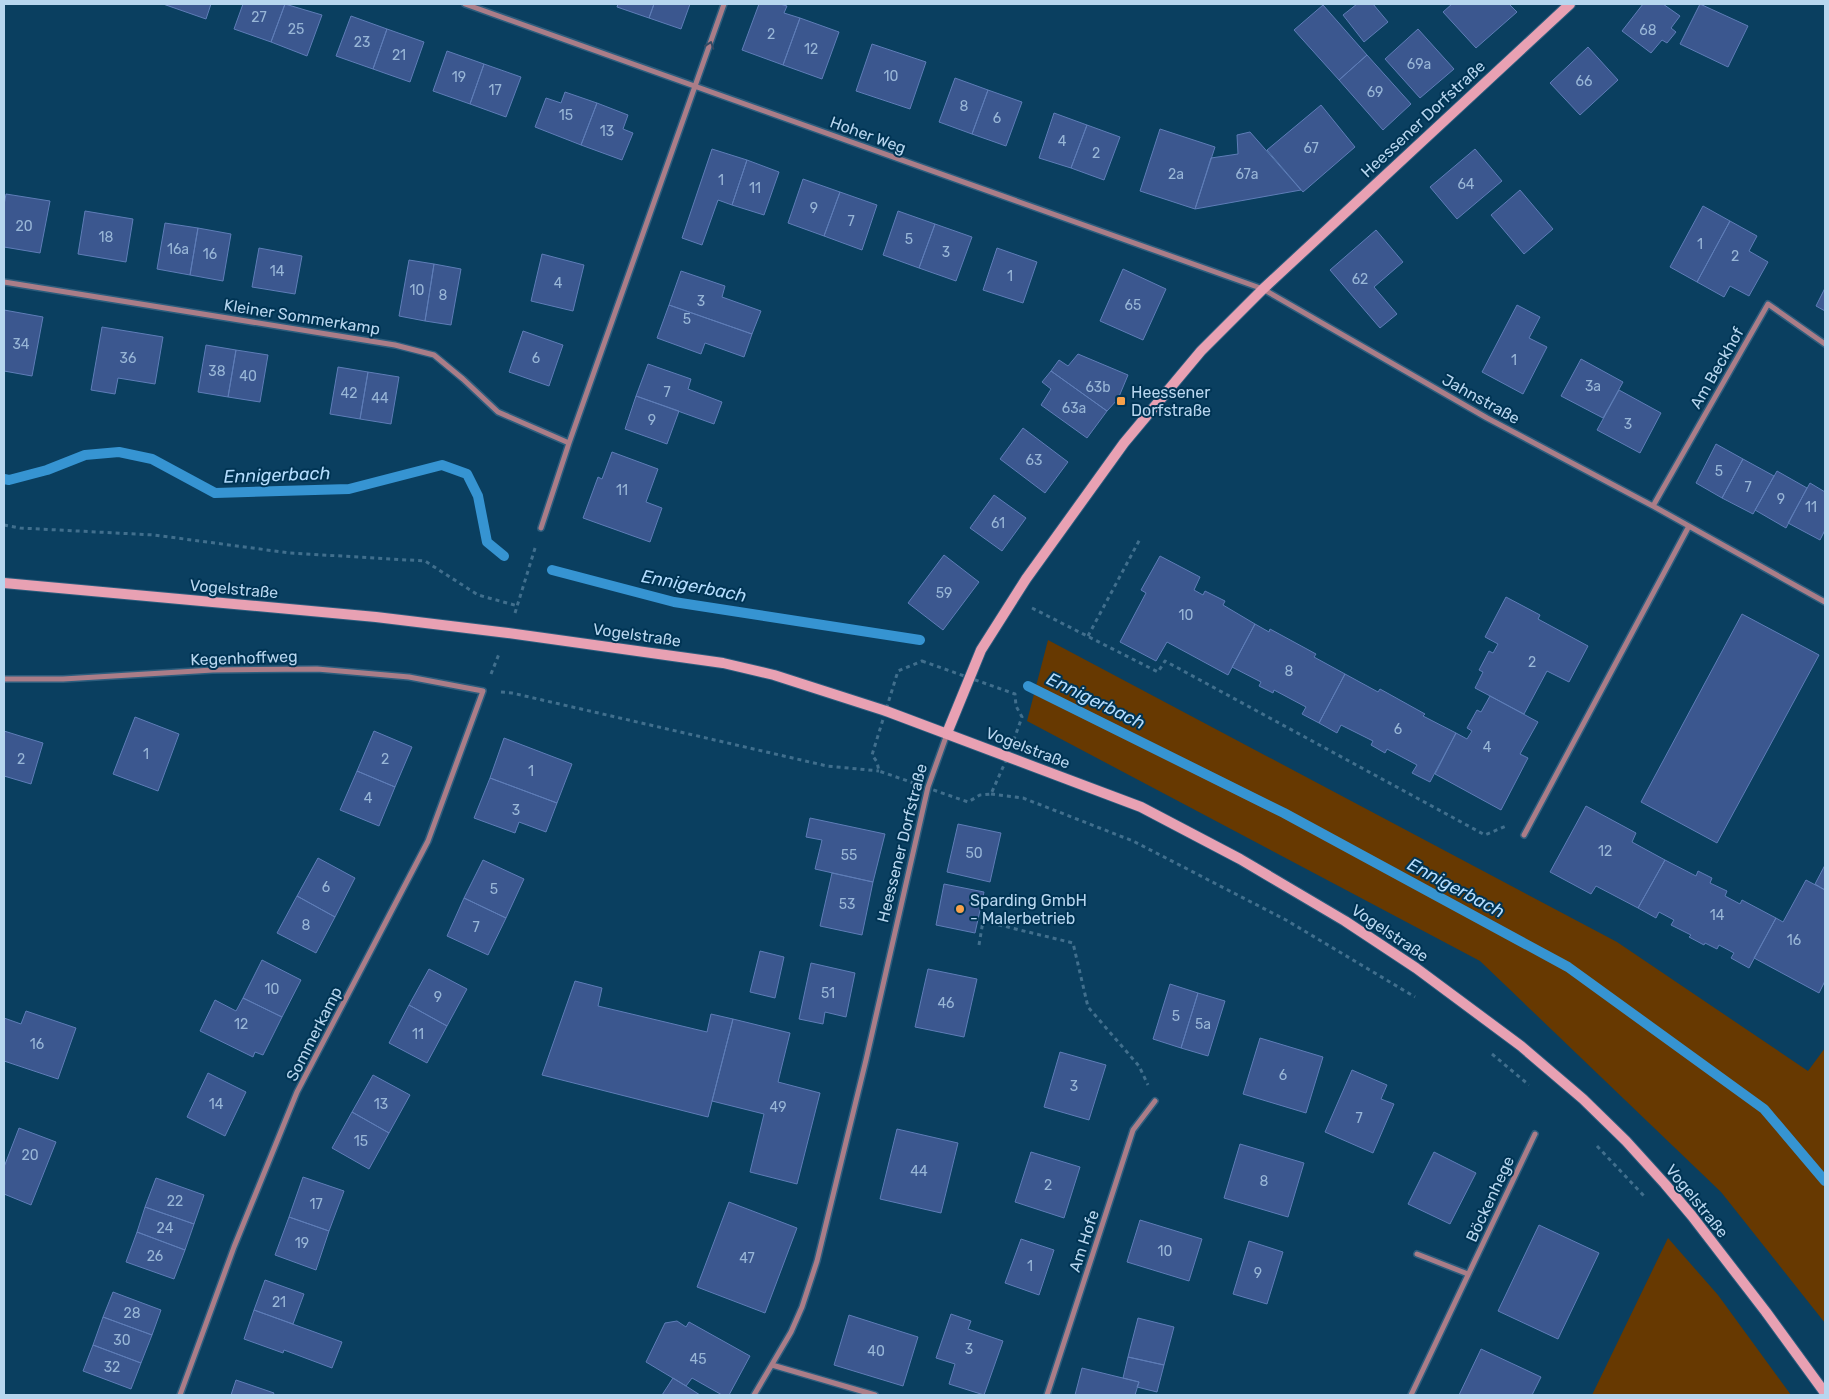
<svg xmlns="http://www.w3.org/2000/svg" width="1829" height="1399" font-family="Rubik,sans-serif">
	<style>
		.green { fill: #673901 }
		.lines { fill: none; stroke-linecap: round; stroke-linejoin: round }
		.stream { stroke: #3694d2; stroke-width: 10 }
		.building { fill: #3b578f; stroke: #5e7db7 }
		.street-casing { stroke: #2d5d7d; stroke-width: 8 }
		.secondary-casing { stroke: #2d5d7d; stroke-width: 12 }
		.path { stroke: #416f8d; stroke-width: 3; stroke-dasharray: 4 4; stroke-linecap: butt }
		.street { stroke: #aa7d88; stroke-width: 5 }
		.secondary { stroke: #e8a1b3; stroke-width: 10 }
		.oneway { stroke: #334a64 }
		.poi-dot { fill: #f8a14a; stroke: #003454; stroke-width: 2 }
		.labels { text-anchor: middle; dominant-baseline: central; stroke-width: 4; stroke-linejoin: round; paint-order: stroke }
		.number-label { font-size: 14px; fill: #98b6d7 }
		.street-label { font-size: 16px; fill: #b7d6ef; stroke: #003454 }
		.poi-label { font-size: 16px; fill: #b7d6ef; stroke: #003454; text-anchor: start }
		.water-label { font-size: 18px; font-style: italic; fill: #b4ddfe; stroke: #003454 }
	</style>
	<rect width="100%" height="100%" fill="#0a3f60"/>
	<path class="green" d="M1048,640L1617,942L1808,1071L1825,1048V1323L1721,1192L1480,961L1027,721Z
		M1668,1238L1718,1295L1791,1395H1592Z"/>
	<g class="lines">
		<path class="stream" d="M4,479L9,480L47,470L85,455L119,452L152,459L215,493L349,489L442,465L467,474L478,496L487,542L504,556
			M552,570L674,602L920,640
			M1028,686L1284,813L1568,967L1764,1109L1825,1181"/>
	</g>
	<path class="building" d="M163,4H211L206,19Z
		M243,4H285L271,42L234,29Z
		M285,4L322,15L307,56L271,42Z
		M618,4H654L649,18L617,7Z
		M654,4H690L681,29L649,18Z
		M759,4H780L787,6L784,13L800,18L783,65L742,50Z
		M1357,4H1373L1388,22L1364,42L1343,15Z
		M1452,4H1509L1517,12L1476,48L1443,12Z
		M1643,4H1663L1680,16L1671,28L1676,32L1667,43L1662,40L1651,53L1622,31Z
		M1700,4L1748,26L1728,67L1680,44Z
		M1323,5L1367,55L1339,80L1294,30Z
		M351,16L387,29L373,69L336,56Z
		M800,18L839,32L822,79L783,65Z
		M387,29L424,42L410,82L373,69Z
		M1418,29L1454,69L1420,98L1385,59Z
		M872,44L926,62L910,109L856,91Z
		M1588,47L1618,80L1580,115L1550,83Z
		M447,51L484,64L470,104L433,91Z
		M1367,55L1411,104L1383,130L1339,80Z
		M484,64L521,77L506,117L470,104Z
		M955,78L988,90L972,134L939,122Z
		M988,90L1022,102L1006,146L972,134Z
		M565,92L597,103L581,145L535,127L546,98L561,103Z
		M597,103L628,115L623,129L633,133L622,160L581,145Z
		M1321,105L1355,147L1303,192L1267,150Z
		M1054,113L1087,125L1071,168L1039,158Z
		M1087,125L1120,137L1104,180L1071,168Z
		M1160,129L1215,147L1195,209L1140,191Z
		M1250,132L1301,190L1195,209L1211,158L1238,154L1237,135Z
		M712,149L747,160L732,205L718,200L702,245L682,238Z
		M1475,149L1502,181L1457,219L1430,187Z
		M747,160L779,172L764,215L732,205Z
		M803,179L840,192L824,236L788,223Z
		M1520,190L1553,229L1524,254L1491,215Z
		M840,192L877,205L862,250L824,236Z
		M6,194L50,201L40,253L4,247V205Z
		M1703,206L1730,221L1697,282L1670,267Z
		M85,211L133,219L126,262L78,254Z
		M898,211L935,224L919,268L883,255Z
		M1730,221L1757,236L1749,251L1768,262L1749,296L1730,286L1724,297L1697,282Z
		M165,223L198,228L190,275L157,269Z
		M935,224L972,237L956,281L919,268Z
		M198,228L231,234L223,281L190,275Z
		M1376,230L1403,262L1374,287L1397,314L1380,328L1330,270Z
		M259,248L302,256L295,294L252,287Z
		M997,248L1037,262L1023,303L983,290Z
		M542,254L584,265L573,311L531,301Z
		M409,260L434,264L425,321L399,316Z
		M434,264L461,269L451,325L425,321Z
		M1123,269L1166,289L1143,340L1100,321Z
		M681,271L725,286L722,297L761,311L752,334L669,305Z
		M1825,288V311L1816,306Z
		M669,305L752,334L744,357L705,343L701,354L657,338Z
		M1517,305L1540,317L1529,338L1547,347L1523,394L1482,372Z
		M4,310L43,317L32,376L4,371Z
		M102,327L163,337L155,384L118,378L115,394L91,390Z
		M523,331L563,345L549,386L509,372Z
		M206,345L236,350L228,397L198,392Z
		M236,350L268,355L260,402L228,397Z
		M1078,354L1128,375L1118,399L1107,411L1051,371L1059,360L1068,366Z
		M1581,359L1623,382L1603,418L1561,396Z
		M648,364L691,379L688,389L722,402L714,424L636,396Z
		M338,367L368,372L360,419L330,414Z
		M1051,371L1107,411L1087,438L1041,405L1051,389L1042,382Z
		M368,372L399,377L391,424L360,419Z
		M1619,390L1661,413L1640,453L1597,430Z
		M636,396L679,411L667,444L625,429Z
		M1023,428L1068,462L1045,493L1000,459Z
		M1716,444L1743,459L1722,498L1696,483Z
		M612,452L658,469L646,502L662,508L650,542L583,518L598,477L602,479Z
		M1743,459L1774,476L1753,514L1722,498Z
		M1777,471L1807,488L1786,528L1755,510Z
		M1810,483L1825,492V530L1820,540L1788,523Z
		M994,495L1026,518L1002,551L970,528Z
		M944,555L979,582L943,630L908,603Z
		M1160,556L1200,577L1194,590L1203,595L1205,591L1225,601L1223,605L1255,624L1228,675L1167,642L1156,661L1120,642L1146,593L1141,590Z
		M1506,597L1540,615L1538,619L1588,646L1569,682L1547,671L1524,714L1475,688L1483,672L1479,670L1489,651L1493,653L1498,644L1485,637Z
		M1742,614L1819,655L1717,843L1641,802Z
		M1255,624L1269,632L1270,629L1316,654L1314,657L1345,674L1319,723L1302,714L1306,707L1274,690L1273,693L1259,686L1261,682L1232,667Z
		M1345,674L1378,692L1380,689L1425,714L1423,716L1456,733L1430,782L1412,773L1417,765L1387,749L1385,753L1371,745L1373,741L1341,725L1337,733L1319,723Z
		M1490,696L1538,722L1520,754L1528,758L1501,810L1435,774L1456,733L1467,739L1472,731L1467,728L1477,710L1481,712Z
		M135,717L179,734L158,791L113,774Z
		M4,731L43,743L31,784L4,776Z
		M374,731L412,747L395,787L357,771Z
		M504,738L572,764L557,803L490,778Z
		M357,771L395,787L379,826L340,810Z
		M490,778L557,803L546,832L519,822L515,833L474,818Z
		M1586,806L1636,833L1632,842L1665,860L1638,908L1596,886L1591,894L1550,872Z
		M810,818L885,834L873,882L815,869L822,840L806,837Z
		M958,824L1001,833L990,882L947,872Z
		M318,858L355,878L335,917L297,896Z
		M483,860L524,879L506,918L464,898Z
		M1665,860L1696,876L1698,871L1712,878L1710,883L1727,891L1725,896L1740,904L1742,900L1776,918L1749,968L1731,958L1734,953L1719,945L1717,949L1705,943L1704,945L1689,937L1691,935L1671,925L1674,920L1659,912L1656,918L1638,908Z
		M1825,865V890L1815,884Z
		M832,873L873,882L862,935L820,926Z
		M1806,880L1825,890V981L1819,993L1754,958L1776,918L1783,922Z
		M944,884L984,892L975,933L936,925Z
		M297,896L335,917L316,953L277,933Z
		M464,898L506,918L488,955L447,936Z
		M760,951L784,957L775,998L750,992Z
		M262,960L301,980L282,1017L243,998Z
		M811,963L855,973L846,1017L825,1012L823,1024L799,1019Z
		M429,969L467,989L447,1026L409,1005Z
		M928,969L977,979L964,1037L915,1027Z
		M575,981L602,988L598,1006L707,1032L711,1014L733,1019L708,1117L542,1075Z
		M1170,984L1198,993L1181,1048L1153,1039Z
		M1198,993L1225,1001L1208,1056L1181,1048Z
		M243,998L282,1017L263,1055L255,1052L253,1057L200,1031L215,1000L236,1011Z
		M409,1005L447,1026L427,1063L389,1043Z
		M26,1011L76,1028L58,1079L4,1061V1018L21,1024Z
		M733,1019L790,1033L778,1082L820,1093L797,1184L750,1172L764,1114L712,1101Z
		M1260,1038L1323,1057L1306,1113L1243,1094Z
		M1060,1052L1106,1065L1089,1120L1044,1107Z
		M1352,1070L1387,1085L1381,1099L1394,1104L1373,1153L1325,1132Z
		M208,1073L246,1092L225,1136L187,1117Z
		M373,1075L410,1095L389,1133L352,1112Z
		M352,1112L389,1133L369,1169L332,1148Z
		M19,1128L56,1142L31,1205L4,1194V1167Z
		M897,1129L958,1143L941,1213L880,1199Z
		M1240,1144L1304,1163L1288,1217L1224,1198Z
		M1031,1152L1080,1167L1064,1218L1015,1202Z
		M1434,1152L1476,1173L1450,1224L1408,1204Z
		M303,1177L344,1191L329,1231L289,1217Z
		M156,1178L204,1195L194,1224L145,1207Z
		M729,1202L797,1228L765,1313L697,1287Z
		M145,1207L194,1224L185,1250L137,1232Z
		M289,1217L329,1231L316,1270L275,1255Z
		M1140,1220L1202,1239L1189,1281L1127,1262Z
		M1539,1225L1599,1253L1558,1339L1498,1311Z
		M137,1232L185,1250L174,1279L126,1262Z
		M1021,1239L1054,1250L1039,1295L1005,1283Z
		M1249,1241L1283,1252L1267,1304L1233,1294Z
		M265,1280L304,1294L293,1324L254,1310Z
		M113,1292L161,1310L152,1335L103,1317Z
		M254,1310L342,1342L332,1368L284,1350L283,1353L244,1339Z
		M951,1314L971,1321L968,1329L1003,1341L984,1395L949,1384L955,1364L936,1358Z
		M849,1315L918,1337L903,1386L834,1365Z
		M103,1317L152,1335L141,1363L93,1345Z
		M1138,1318L1174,1327L1164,1365L1128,1357Z
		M677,1321L686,1327L689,1322L750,1356L729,1395H722L692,1378L686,1386L646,1362L665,1323Z
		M93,1345L141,1363L131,1389L83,1371Z
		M1481,1349L1541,1377L1532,1395H1459Z
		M1128,1357L1164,1365L1157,1392L1137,1387L1139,1382L1123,1378Z
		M1082,1368L1139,1382L1135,1395H1075Z
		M673,1378L686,1386L700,1395H662Z
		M236,1380L274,1393L273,1395H231Z"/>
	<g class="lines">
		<defs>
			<path id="street" d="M465,4L1263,289L1487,418L1653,506L1825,602
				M4,282L395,345L434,355L463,379L498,412L569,443
				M1653,506L1768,304L1825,344
				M541,528L569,443L724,4
				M4,679H63L213,670L317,669L409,677L483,691L428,841L297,1092L234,1247L180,1395
				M1524,835L1689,526
				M1417,1254L1468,1274
				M772,1365L875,1395
				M754,1395L791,1332L802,1307L817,1261L866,1060L928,787L947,734
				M1047,1395L1133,1130L1155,1101
				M1411,1395L1535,1134"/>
			<path id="secondary" d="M4,583L376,617L508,633L723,663L774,675L886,711L1141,807L1240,859L1345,921L1416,968L1521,1046L1583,1099L1626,1141L1665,1184L1692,1216L1766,1312L1825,1393
				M947,733L981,650L1026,579L1124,443L1201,351L1263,289L1570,4"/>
		</defs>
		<use href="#street" class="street-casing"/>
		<use href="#secondary" class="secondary-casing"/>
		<path class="path" d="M4,525L20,528L154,535L290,553L425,561L478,595L518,606
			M1032,608L1158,672L1165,661L1485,835L1506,826
			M515,613L536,545
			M1088,636L1140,539
			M922,661L1015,694L1016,706L1022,717L1008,756L991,794L980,795L968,802L879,771L877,762L872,755L898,671Z
			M491,674L499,654
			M501,692L512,693L827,766L879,771
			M991,794L1023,798L1133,841L1286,920L1415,997
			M979,945L983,921L1073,943L1088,1007L1139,1066L1148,1085
			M1492,1054L1529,1085
			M1597,1146L1644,1196"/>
		<use href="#street" class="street"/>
		<use href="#secondary" class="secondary"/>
	</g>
	<defs><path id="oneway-chevron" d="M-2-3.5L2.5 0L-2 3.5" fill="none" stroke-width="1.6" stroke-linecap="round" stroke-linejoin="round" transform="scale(1.25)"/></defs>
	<use class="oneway" href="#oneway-chevron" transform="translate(710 45) rotate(-71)"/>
	<g class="poi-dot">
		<rect x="1116" y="396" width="10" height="10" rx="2.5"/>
		<circle cx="960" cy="909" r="5"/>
	</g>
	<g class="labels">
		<g class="number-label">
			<text x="259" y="17">27</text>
			<text x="296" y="29">25</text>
			<text x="1648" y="30">68</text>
			<text x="771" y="34">2</text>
			<text x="362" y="42">23</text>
			<text x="811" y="49">12</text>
			<text x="399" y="55">21</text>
			<text x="1419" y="64">69a</text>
			<text x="891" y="76">10</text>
			<text x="459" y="77">19</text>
			<text x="1584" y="81">66</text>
			<text x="495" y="90">17</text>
			<text x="1375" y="92">69</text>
			<text x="964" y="106">8</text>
			<text x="566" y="115">15</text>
			<text x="997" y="118">6</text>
			<text x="607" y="131">13</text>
			<text x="1062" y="141">4</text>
			<text x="1311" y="148">67</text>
			<text x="1096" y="153">2</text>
			<text x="1176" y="174">2a</text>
			<text x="1247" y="174">67a</text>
			<text x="721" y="180">1</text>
			<text x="1466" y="184">64</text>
			<text x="755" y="188">11</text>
			<text x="814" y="208">9</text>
			<text x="851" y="221">7</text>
			<text x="24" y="226">20</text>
			<text x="106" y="237">18</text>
			<text x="909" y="239">5</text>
			<text x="1700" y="244">1</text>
			<text x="178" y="249">16a</text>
			<text x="946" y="252">3</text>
			<text x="210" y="254">16</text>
			<text x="1735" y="256">2</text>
			<text x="277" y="271">14</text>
			<text x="1010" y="276">1</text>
			<text x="1360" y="279">62</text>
			<text x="558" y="283">4</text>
			<text x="417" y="290">10</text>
			<text x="443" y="295">8</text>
			<text x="701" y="301">3</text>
			<text x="1133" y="305">65</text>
			<text x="687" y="319">5</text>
			<text x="21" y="344">34</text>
			<text x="128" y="358">36</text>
			<text x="536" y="358">6</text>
			<text x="1514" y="360">1</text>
			<text x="217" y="371">38</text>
			<text x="248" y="376">40</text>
			<text x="1593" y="386">3a</text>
			<text x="1098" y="387">63b</text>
			<text x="667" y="392">7</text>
			<text x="349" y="393">42</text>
			<text x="380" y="398">44</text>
			<text x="1074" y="408">63a</text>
			<text x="652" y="420">9</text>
			<text x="1628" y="424">3</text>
			<text x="1034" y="460">63</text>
			<text x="1719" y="471">5</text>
			<text x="1748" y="487">7</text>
			<text x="622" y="490">11</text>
			<text x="1781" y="499">9</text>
			<text x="1811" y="507">11</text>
			<text x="998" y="523">61</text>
			<text x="944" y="593">59</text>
			<text x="1186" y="615">10</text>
			<text x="1532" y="662">2</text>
			<text x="1289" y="671">8</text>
			<text x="1398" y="729">6</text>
			<text x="1487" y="747">4</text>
			<text x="146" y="754">1</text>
			<text x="21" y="759">2</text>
			<text x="385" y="759">2</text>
			<text x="531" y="771">1</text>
			<text x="368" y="798">4</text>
			<text x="516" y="810">3</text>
			<text x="1605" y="851">12</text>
			<text x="974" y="853">50</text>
			<text x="849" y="855">55</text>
			<text x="326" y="887">6</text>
			<text x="494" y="889">5</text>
			<text x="847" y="904">53</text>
			<text x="1717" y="915">14</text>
			<text x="306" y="925">8</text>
			<text x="476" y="927">7</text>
			<text x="1794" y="940">16</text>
			<text x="272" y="989">10</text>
			<text x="828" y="993">51</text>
			<text x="438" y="997">9</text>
			<text x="946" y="1003">46</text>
			<text x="1176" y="1016">5</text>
			<text x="241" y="1024">12</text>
			<text x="1203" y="1024">5a</text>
			<text x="418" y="1034">11</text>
			<text x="37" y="1044">16</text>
			<text x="1283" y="1075">6</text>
			<text x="1074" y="1086">3</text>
			<text x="216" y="1104">14</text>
			<text x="381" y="1104">13</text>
			<text x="778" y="1107">49</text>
			<text x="1359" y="1118">7</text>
			<text x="361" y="1141">15</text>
			<text x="30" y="1155">20</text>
			<text x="919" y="1171">44</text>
			<text x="1264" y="1181">8</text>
			<text x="1048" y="1185">2</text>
			<text x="175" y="1201">22</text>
			<text x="316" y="1204">17</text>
			<text x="165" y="1228">24</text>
			<text x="302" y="1243">19</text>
			<text x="1165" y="1251">10</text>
			<text x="155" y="1256">26</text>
			<text x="747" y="1258">47</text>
			<text x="1030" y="1266">1</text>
			<text x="1258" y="1273">9</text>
			<text x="279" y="1302">21</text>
			<text x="132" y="1313">28</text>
			<text x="122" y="1340">30</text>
			<text x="969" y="1349">3</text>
			<text x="876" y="1351">40</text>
			<text x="698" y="1359">45</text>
			<text x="112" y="1367">32</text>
		</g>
		<g class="street-label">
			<text transform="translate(1423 119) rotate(-43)">Heessener Dorfstraße</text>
			<text transform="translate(868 135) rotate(20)">Hoher Weg</text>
			<text transform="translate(302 317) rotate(9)">Kleiner Sommerkamp</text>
			<text transform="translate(1717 368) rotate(-60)">Am Beckhof</text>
			<text transform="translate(1481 399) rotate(29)">Jahnstraße</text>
			<text transform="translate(234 589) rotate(5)">Vogelstraße</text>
			<text transform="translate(637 635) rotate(8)">Vogelstraße</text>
			<text transform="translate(244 658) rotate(-2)">Kegenhoffweg</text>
			<text transform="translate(1028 748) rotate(21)">Vogelstraße</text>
			<text transform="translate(902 843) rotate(-76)">Heessener Dorfstraße</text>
			<text transform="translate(1390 933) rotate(34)">Vogelstraße</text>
			<text transform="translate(314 1034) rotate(-63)">Sommerkamp</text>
			<text transform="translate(1490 1199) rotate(-65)">Böckenhege</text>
			<text transform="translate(1697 1201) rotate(51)">Vogelstraße</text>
			<text transform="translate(1084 1241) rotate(-72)">Am Hofe</text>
		</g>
		<g class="poi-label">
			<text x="1131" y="392">Heessener<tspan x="1131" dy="18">Dorfstraße</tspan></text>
			<text x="970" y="900">Sparding GmbH<tspan x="970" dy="18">- Malerbetrieb</tspan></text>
		</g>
		<g class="water-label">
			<text transform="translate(277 475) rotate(-2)">Ennigerbach</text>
			<text transform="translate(694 586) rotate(11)">Ennigerbach</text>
			<text transform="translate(1096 701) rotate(26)">Ennigerbach</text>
			<text transform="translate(1456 888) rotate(28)">Ennigerbach</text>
		</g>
	</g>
	<rect width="1829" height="1399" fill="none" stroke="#b7d6ef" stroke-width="10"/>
</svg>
